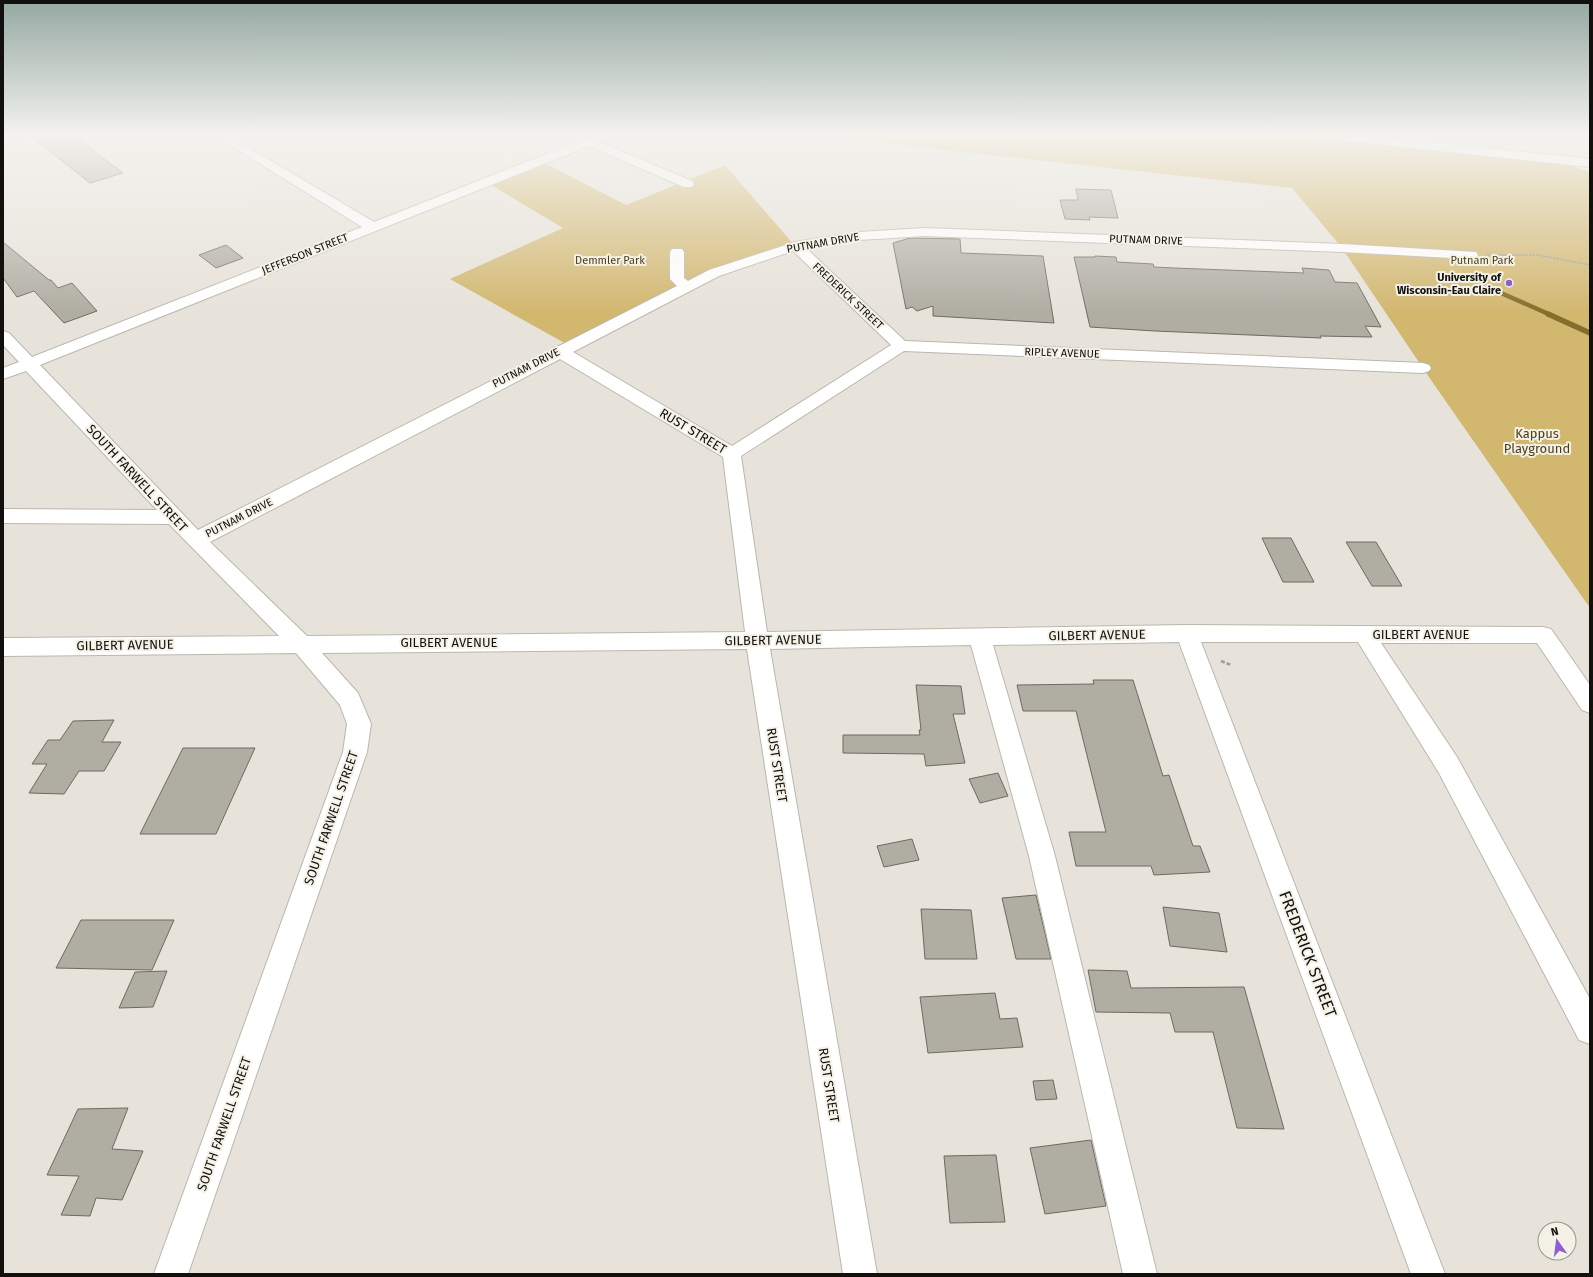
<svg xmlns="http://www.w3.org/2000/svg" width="1593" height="1277" font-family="'Fira Sans',sans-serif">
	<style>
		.green { fill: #d2b76f }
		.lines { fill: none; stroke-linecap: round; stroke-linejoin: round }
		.stream-far1 { stroke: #846e2c; stroke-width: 4.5 }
		.stream { stroke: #846e2c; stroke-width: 5.5 }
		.building { fill: #b0ada3; stroke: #6e6a62 }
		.minor-casing { stroke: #bab7ad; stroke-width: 2 }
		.major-casing { stroke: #bab7ad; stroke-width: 2 }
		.path-far1 { stroke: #a29f97; stroke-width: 1.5; stroke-dasharray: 2.5 1; stroke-linecap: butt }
		.path { stroke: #a29f97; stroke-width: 2.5; stroke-dasharray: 4 2; stroke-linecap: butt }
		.minor { fill: #fff; fill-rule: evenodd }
		.major { fill: #fff; fill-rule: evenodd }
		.poi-dot { fill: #8e5ed7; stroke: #f4f1e7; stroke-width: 1.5 }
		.labels { text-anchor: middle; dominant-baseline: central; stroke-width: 4; stroke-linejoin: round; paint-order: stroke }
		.far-street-label { font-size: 11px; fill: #11100c; stroke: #f4f1e7 }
		.far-park-label { font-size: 11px; fill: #4b3d17; stroke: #f4f1e7 }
		.far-poi-label { font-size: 11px; font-weight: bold; fill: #11100c; stroke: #f4f1e7; text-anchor: end }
		.street-label { font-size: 13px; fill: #11100c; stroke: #f4f1e7 }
		.park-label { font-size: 13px; fill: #4b3d17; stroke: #f4f1e7 }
		.near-street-label { font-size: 16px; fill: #11100c; stroke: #f4f1e7 }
	</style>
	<rect width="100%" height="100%" fill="#e7e3da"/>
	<path class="green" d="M819,134H1320L1547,158L1590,172V608L1433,383L1342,248L1292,188L817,136Z
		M540,161L626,205L725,165L795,246L714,273L570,346L450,279L563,228L486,182Z"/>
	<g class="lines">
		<path class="stream-far1" d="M1483,289L1501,293L1551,315"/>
		<path class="stream" d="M1548,314L1590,333"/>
	</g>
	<path class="building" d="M28,134H71L123,173L90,183Z
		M1076,189L1111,190L1118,218L1089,217L1090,220L1065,219L1060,200H1078Z
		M910,238L960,239L961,253L1043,256L1054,323L933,316V306L917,311L912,307L906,309L893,243Z
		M3,242L49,280H51L58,288L72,283L97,311L64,323L34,291L17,297L3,278Z
		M226,245L243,258L216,268L199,255Z
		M1095,256L1116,257L1117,262L1153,264L1154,267L1174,268L1304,273L1302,268L1329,270L1335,282L1357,283L1381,327L1365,326L1372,337L1320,336L1321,338L1155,331L1090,327L1074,257H1095Z
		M1262,538H1291L1314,582H1283Z
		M1346,542H1376L1402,586H1372Z
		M1093,680H1133L1163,776L1169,775L1193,846H1200L1210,872L1154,875L1151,866H1076L1069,832H1106L1076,711H1023L1017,685L1094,684Z
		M916,685L961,686L965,714H953L965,763L926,766L924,754L843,753V735H920L919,730H921Z
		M114,720L102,742H121L104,771H79L64,794L29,793L47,764H32L48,740H60L73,721Z
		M183,748H255L216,834H140Z
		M998,773L1008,796L980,803L969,779Z
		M912,839L919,860L884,867L877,846Z
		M1036,895L1051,959H1016L1002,898Z
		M1163,907L1219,913L1227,952L1170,946Z
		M921,909L971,910L977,959H925Z
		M81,920H174L152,970L56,968Z
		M1088,970L1127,971L1131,988L1244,987L1284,1129L1237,1128L1213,1032H1175L1170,1013L1096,1012Z
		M167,971L153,1007L119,1008L135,972Z
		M995,993L1000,1019L1017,1018L1023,1047L928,1053L920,997Z
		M1053,1080L1057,1099L1036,1100L1033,1081Z
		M128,1108L112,1149L143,1151L122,1200L96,1198L90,1216L61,1215L79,1176L47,1175L78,1109Z
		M1091,1140L1106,1206L1045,1214L1030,1148Z
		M996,1155L1005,1222L950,1223L944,1156Z"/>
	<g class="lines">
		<defs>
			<path id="minor" d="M212,134H226L374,222L597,134H614L599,142L692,181L694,184L692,187H684L589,146L40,365L198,530L552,350L553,348L559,346L677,286L670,279V252L672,249H682L684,252V278L688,281L709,270L795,242L859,232L925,228L1342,244L1476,252L1478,255L1476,258L1471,259L1342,252L925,236L859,240L806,248L905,341L1423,363L1429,365L1431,368L1429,371L1423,373L904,351L741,456L767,632L1187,625L1543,627L1551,629L1590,685V713L1582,710L1537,643H1381L1457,757L1590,999V1044L1579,1040L1439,773L1358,642H1201L1445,1274H1411L1179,642L993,645L1055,856L1157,1274H1123L1029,856L971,645L770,649L877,1274H843L747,649L322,653L358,693L371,724L367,752L188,1274H154L343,752L347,724L340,705L296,653L3,656V638L279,636L169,524L3,523V509L157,510L26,371L3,379V368L19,362L3,345V331L9,333L32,357L362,227ZM793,251L891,345L732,446L573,352L719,276ZM560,359L723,457L745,632L307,636L210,542Z"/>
			<path id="major" d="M1314,134H1354L1590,159V167L1320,138Z"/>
		</defs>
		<use href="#minor" class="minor-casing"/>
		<use href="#major" class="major-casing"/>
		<path class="path-far1" d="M1487,255H1538L1590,265"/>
		<path class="path" d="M1221,661L1231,665"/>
		<use href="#minor" class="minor"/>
		<use href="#major" class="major"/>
	</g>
	<linearGradient id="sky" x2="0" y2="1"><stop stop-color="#94a8a2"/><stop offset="0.43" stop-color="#f4f2ee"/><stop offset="1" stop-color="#f4f2ee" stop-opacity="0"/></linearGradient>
	<rect width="1593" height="313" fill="url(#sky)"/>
	<circle class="poi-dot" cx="1509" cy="283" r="4"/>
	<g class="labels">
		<g class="far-street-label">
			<text transform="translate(1146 240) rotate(2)">PUTNAM DRIVE</text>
			<text transform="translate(823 243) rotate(-10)">PUTNAM DRIVE</text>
			<text transform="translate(305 254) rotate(-22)">JEFFERSON STREET</text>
			<text transform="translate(848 296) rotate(43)">FREDERICK STREET</text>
			<text transform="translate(1062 353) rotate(2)">RIPLEY AVENUE</text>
			<text transform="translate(526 368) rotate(-27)">PUTNAM DRIVE</text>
			<text transform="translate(239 518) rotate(-27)">PUTNAM DRIVE</text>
		</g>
		<g class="far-park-label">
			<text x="610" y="260">Demmler Park</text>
			<text x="1482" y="260">Putnam Park</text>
		</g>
		<g class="far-poi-label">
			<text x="1501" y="277">University of<tspan x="1501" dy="13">Wisconsin-Eau Claire</tspan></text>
		</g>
		<g class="street-label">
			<text transform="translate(693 431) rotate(31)">RUST STREET</text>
			<text transform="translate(137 478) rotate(47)">SOUTH FARWELL STREET</text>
			<text x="1421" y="634">GILBERT AVENUE</text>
			<text transform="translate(1097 635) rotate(-1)">GILBERT AVENUE</text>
			<text transform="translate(773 640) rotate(-1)">GILBERT AVENUE</text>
			<text x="449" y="642">GILBERT AVENUE</text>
			<text transform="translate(125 645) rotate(-1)">GILBERT AVENUE</text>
			<text transform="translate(777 765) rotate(81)">RUST STREET</text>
			<text transform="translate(331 818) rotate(-71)">SOUTH FARWELL STREET</text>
			<text transform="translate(829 1085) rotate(81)">RUST STREET</text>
			<text transform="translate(224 1124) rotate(-71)">SOUTH FARWELL STREET</text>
		</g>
		<g class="park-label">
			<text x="1537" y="433">Kappus<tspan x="1537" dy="15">Playground</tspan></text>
		</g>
		<g class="near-street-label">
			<text transform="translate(1308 954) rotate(69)">FREDERICK STREET</text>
		</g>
	</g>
	<rect width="1593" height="1277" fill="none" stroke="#11100c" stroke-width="8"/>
	<g transform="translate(1557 1241) rotate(346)"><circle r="19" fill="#f4f1e7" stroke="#99978f"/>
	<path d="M0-3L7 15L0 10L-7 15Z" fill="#8e5ed7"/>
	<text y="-6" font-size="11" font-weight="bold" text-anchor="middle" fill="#11100c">N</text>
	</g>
</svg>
